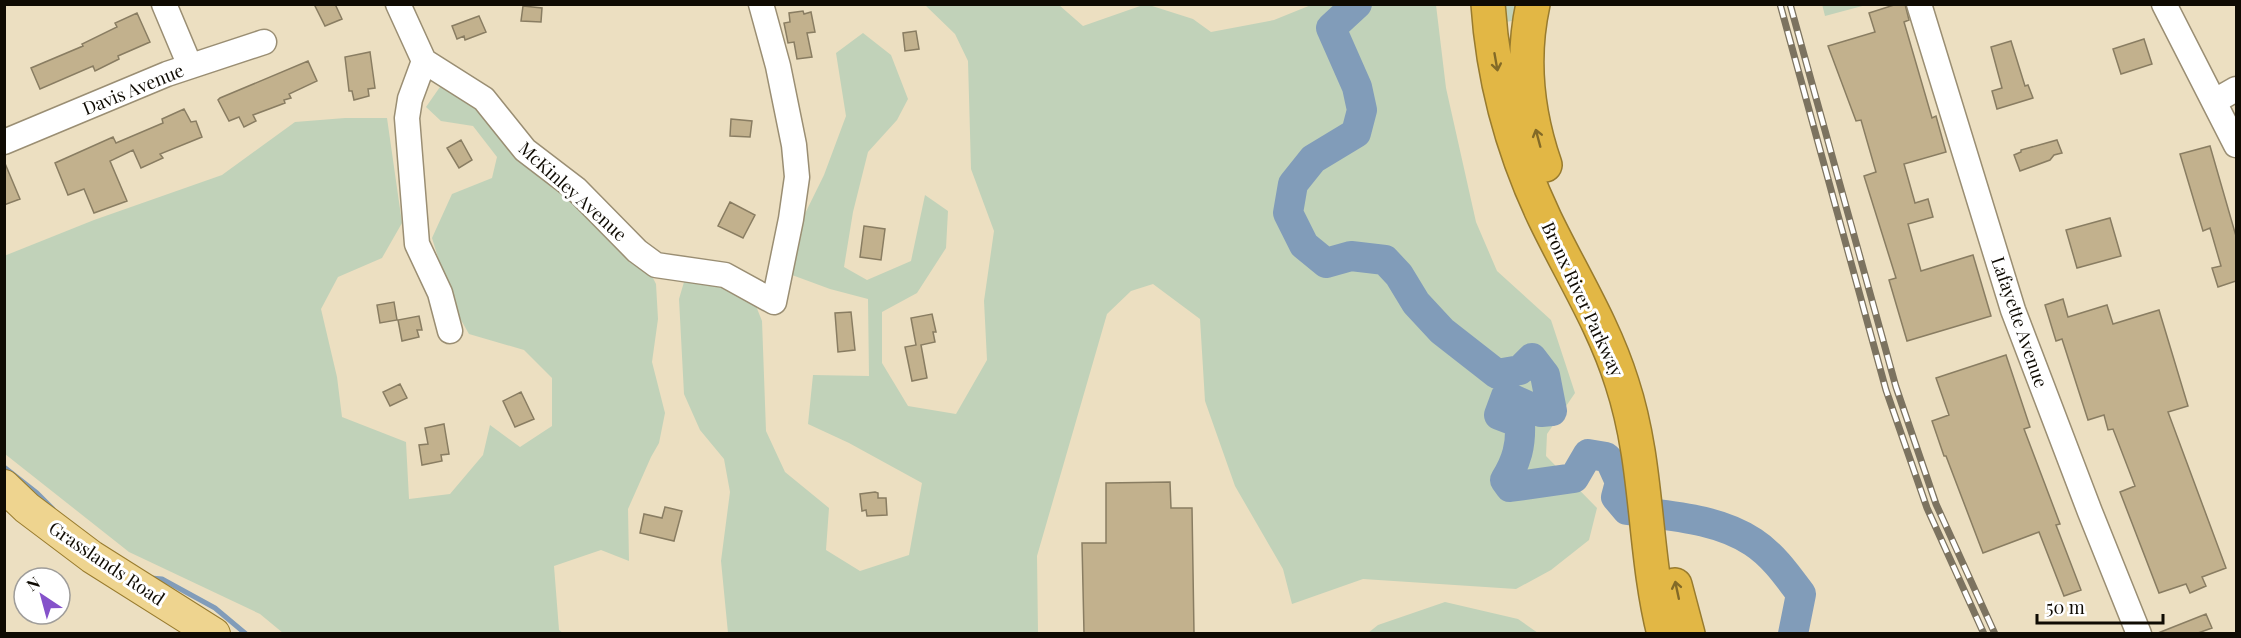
<svg xmlns="http://www.w3.org/2000/svg" width="2241" height="638" font-family="'Playfair Display',serif">
	<style>
		.green { fill: #c1d2b9 }
		.lines { fill: none; stroke-linecap: round; stroke-linejoin: round }
		.stream { stroke: #819cb9; stroke-width: 5 }
		.river { stroke: #819cb9; stroke-width: 30 }
		.building { fill: #c2b18d; stroke: #897d62; stroke-width: 1.5 }
		.minor-casing { stroke: #9a8e73; stroke-width: 27 }
		.major-casing { stroke: #987b2e; stroke-width: 34 }
		.highway-casing { stroke: #987b2e; stroke-width: 36 }
		.minor { stroke: #fff; stroke-width: 24 }
		.major { stroke: #eed48f; stroke-width: 32 }
		.highway { stroke: #e2b745; stroke-width: 33 }
		.rail-casing { stroke: #7c7360; stroke-width: 7 }
		.rail { stroke: #fff; stroke-width: 4.5; stroke-dasharray: 14; stroke-linecap: butt }
		.oneway { stroke: #836a27 }
		.labels { text-anchor: middle; dominant-baseline: central; stroke-width: 6; stroke-linejoin: round; paint-order: stroke }
		.street-label { font-size: 18px; fill: #0f0b03; stroke: #fff }
	</style>
	<rect width="100%" height="100%" fill="#ecdfc1"/>
	<path class="green" d="M1822,4H1866V5L1825,16Z
		M925,5H1059L1083,26L1143,5H1149L1193,19L1211,32L1274,20L1311,5H1436L1446,88L1476,222L1497,271L1551,320L1575,393L1547,434L1546,456L1597,508L1589,540L1551,570L1516,589L1363,579L1292,604L1283,569L1235,486L1205,401L1200,319L1153,284L1131,291L1107,314L1037,556L1038,633H728L721,561L730,492L724,459L700,430L684,394L679,299L684,282L706,279L756,306L762,321L766,431L785,472L829,508L826,550L860,571L909,555L922,483L849,443L808,424L813,375L869,376L868,299L830,289L792,275L794,236L824,175L846,116L836,53L863,33L891,55L908,99L897,120L868,152L853,212L844,267L867,280L911,261L925,195L948,211L946,248L917,293L882,312V363L908,406L956,414L987,360L984,301L994,231L971,169L968,61L955,34Z
		M1501,5H1521L1517,20L1506,22Z
		M442,84L481,109L506,141L586,215L646,264L656,284L658,319L652,362L665,413L659,443L651,457L628,509L629,561L601,550L554,566L559,630L563,633H283L260,614L129,552L5,454L4,256L94,220L222,175L295,122L345,118H387L402,223L382,258L338,277L321,309L337,377L342,417L406,442L409,499L450,494L483,455L490,425L520,447L552,426V378L524,350L469,334L453,306L432,238L452,194L492,178L497,157L473,126L441,121L426,107Z
		M1445,602L1518,619L1538,633H1368L1378,625Z"/>
	<g class="lines">
		<path class="stream" d="M4,467L37,493L53,509
			M151,578L162,579L215,608L246,634"/>
		<path class="river" d="M1357,4L1331,28L1357,87L1362,110L1356,133L1313,159L1293,184L1288,213L1304,245L1326,263L1351,256L1385,260L1399,275L1416,303L1442,331L1497,374L1520,370L1532,358L1545,375L1552,411L1541,412L1506,396L1499,415L1520,423C1521,445 1517,461 1505,480L1510,487L1574,478L1588,454L1606,457L1611,462L1620,482L1616,497L1627,510C1669,516 1717,518 1753,542C1773,555 1787,575 1801,594L1793,634"/>
	</g>
	<path class="building" d="M314,4H335L342,19L325,26Z
		M1897,4H1905L1909,20L1904,22L1932,118L1936,116L1946,152L1904,164L1915,203L1928,199L1933,217L1908,224L1921,271L1973,255L1991,316L1907,341L1889,280L1896,278L1864,176L1876,172L1861,120L1856,121L1828,46L1875,32L1869,13Z
		M523,6L542,8L541,22L521,21Z
		M803,11L804,14L811,12L815,32L807,33L812,57L797,59L794,42L788,43L784,23L790,22L789,13Z
		M137,13L150,42L118,56L119,59L95,71L93,66L40,89L31,68L83,46L82,44L117,27L115,23Z
		M479,16L486,32L465,40L464,36L457,39L452,26Z
		M916,31L919,49L905,51L903,33Z
		M2144,39L2152,64L2121,74L2113,49Z
		M2011,41L2025,86L2028,85L2033,98L1997,109L1992,91L2002,88L1991,47Z
		M370,52L375,88L368,89L369,96L354,100L352,91H349L345,57Z
		M308,61L317,81L289,94L291,98L284,100L285,103L253,115L256,121L244,127L239,117L229,121L218,100L220,98Z
		M184,109L191,122L196,121L202,137L160,154L163,158L141,168L133,150L110,161L127,201L94,213L84,189L68,195L55,163L113,137L116,143L163,123L162,119Z
		M731,119L752,121L750,137L730,136Z
		M461,140L472,160L459,168L447,148Z
		M2057,140L2062,153L2054,155L2050,160L2020,171L2014,155L2021,152V150Z
		M2210,146L2236,236V281L2218,287L2212,268L2221,266L2210,228L2203,231L2180,154Z
		M4,161L20,199L4,205Z
		M730,202L755,215L743,238L718,226Z
		M2110,218L2121,256L2077,268L2066,230Z
		M864,226L885,229L881,260L860,257Z
		M2063,299L2068,317L2107,305L2113,324L2159,310L2188,406L2168,412L2226,568L2202,577L2206,586L2190,593L2186,584L2159,593L2120,492L2135,486L2113,429L2108,430L2104,415L2088,420L2062,339L2056,341L2045,305Z
		M394,302L397,320L380,323L377,305Z
		M851,312L855,350L838,352L835,313Z
		M932,314L936,332H933L935,342L921,345L927,378L912,381L905,347L916,345L911,318Z
		M419,316L422,330H417L419,337L402,341L398,320Z
		M2006,355L2030,427L2024,429L2060,524L2056,525L2081,590L2064,596L2039,532L1983,553L1946,456H1944L1932,421L1949,415L1936,378Z
		M400,384L407,398L390,406L383,392Z
		M521,392L534,419L515,427L503,401Z
		M444,424L449,454L441,455L442,461L422,465L419,445L428,444L425,428Z
		M1170,482L1171,508H1192L1194,633H1084L1082,543H1106V483Z
		M875,492L878,493V498H886L887,515L867,516L866,510L862,511L860,494Z
		M665,507L682,511L674,541L640,533L644,514L662,518Z
		M2206,614L2212,628L2198,633H2158Z"/>
	<g class="lines">
		<defs>
			<path id="minor" d="M164,4L190,66
				M398,4L424,61L484,99L525,150L576,189L637,251L656,265L725,275L774,302L791,219L797,177L794,145L778,66L761,4
				M1919,4L2013,310L2090,512L2139,634
				M2164,4L2236,145
				M424,61L410,99L407,118L417,244L440,293L450,331
				M2215,101L2236,89
				M4,142L167,74L264,42"/>
			<path id="major" d="M4,486L27,508L92,557L214,634"/>
			<path id="highway" d="M1488,4C1493,78 1513,152 1545,219C1571,273 1604,325 1622,383C1649,465 1643,551 1664,634
				M1533,4C1521,59 1527,113 1545,165
				M1675,585L1688,634"/>
		</defs>
		<use href="#minor" class="minor-casing"/>
		<use href="#major" class="major-casing"/>
		<use href="#highway" class="highway-casing"/>
		<use href="#minor" class="minor"/>
		<use href="#major" class="major"/>
		<use href="#highway" class="highway"/>
		<defs>
			<path id="rail" d="M1780,4L1886,390L1927,508L1984,634
				M1790,4L1896,387L1936,504L1995,634"/>
		</defs>
		<use href="#rail" class="rail-casing"/>
		<use href="#rail" class="rail"/>
	</g>
	<defs><path id="oneway-shaft" d="M-6 0H5M1.5-3L5.5 0L1.5 3" fill="none" stroke-width="1.6" stroke-linecap="round" stroke-linejoin="round" transform="scale(1.5)"/></defs>
	<g class="oneway">
		<use href="#oneway-shaft" transform="translate(1496 62) rotate(80)"/>
		<use href="#oneway-shaft" transform="translate(1538 138) rotate(-105)"/>
		<use href="#oneway-shaft" transform="translate(1677 590) rotate(-102)"/>
	</g>
	<g class="labels">
		<g class="street-label">
			<text transform="translate(133 89) rotate(-22)">Davis Avenue</text>
			<text transform="translate(573 191) rotate(42)">McKinley Avenue</text>
			<text transform="translate(1583 299) rotate(65)">Bronx River Parkway</text>
			<text transform="translate(2020 322) rotate(71)">Lafayette Avenue</text>
			<text transform="translate(107 563) rotate(34)">Grasslands Road</text>
		</g>
	</g>
	<rect width="2241" height="638" fill="none" stroke="#0f0b03" stroke-width="12"/>
	<g transform="translate(42 596) rotate(324)"><circle r="28" fill="#ffffff" stroke="#9f9d9a" stroke-width="1.5"/>
	<path d="M0-4.5L10 22L0 15L-10 22Z" fill="#8552ca"/>
	<text y="-9" font-size="16" font-weight="bold" text-anchor="middle" fill="#0f0b03">N</text>
	</g>
	<path d="M2037 614v9h126v-9" fill="none" stroke="#0f0b03" stroke-width="3"/>
	<text x="2046" y="614" font-size="18" fill="#0f0b03" stroke="#ffffff" stroke-width="4.5" paint-order="stroke">50 m</text>
</svg>
